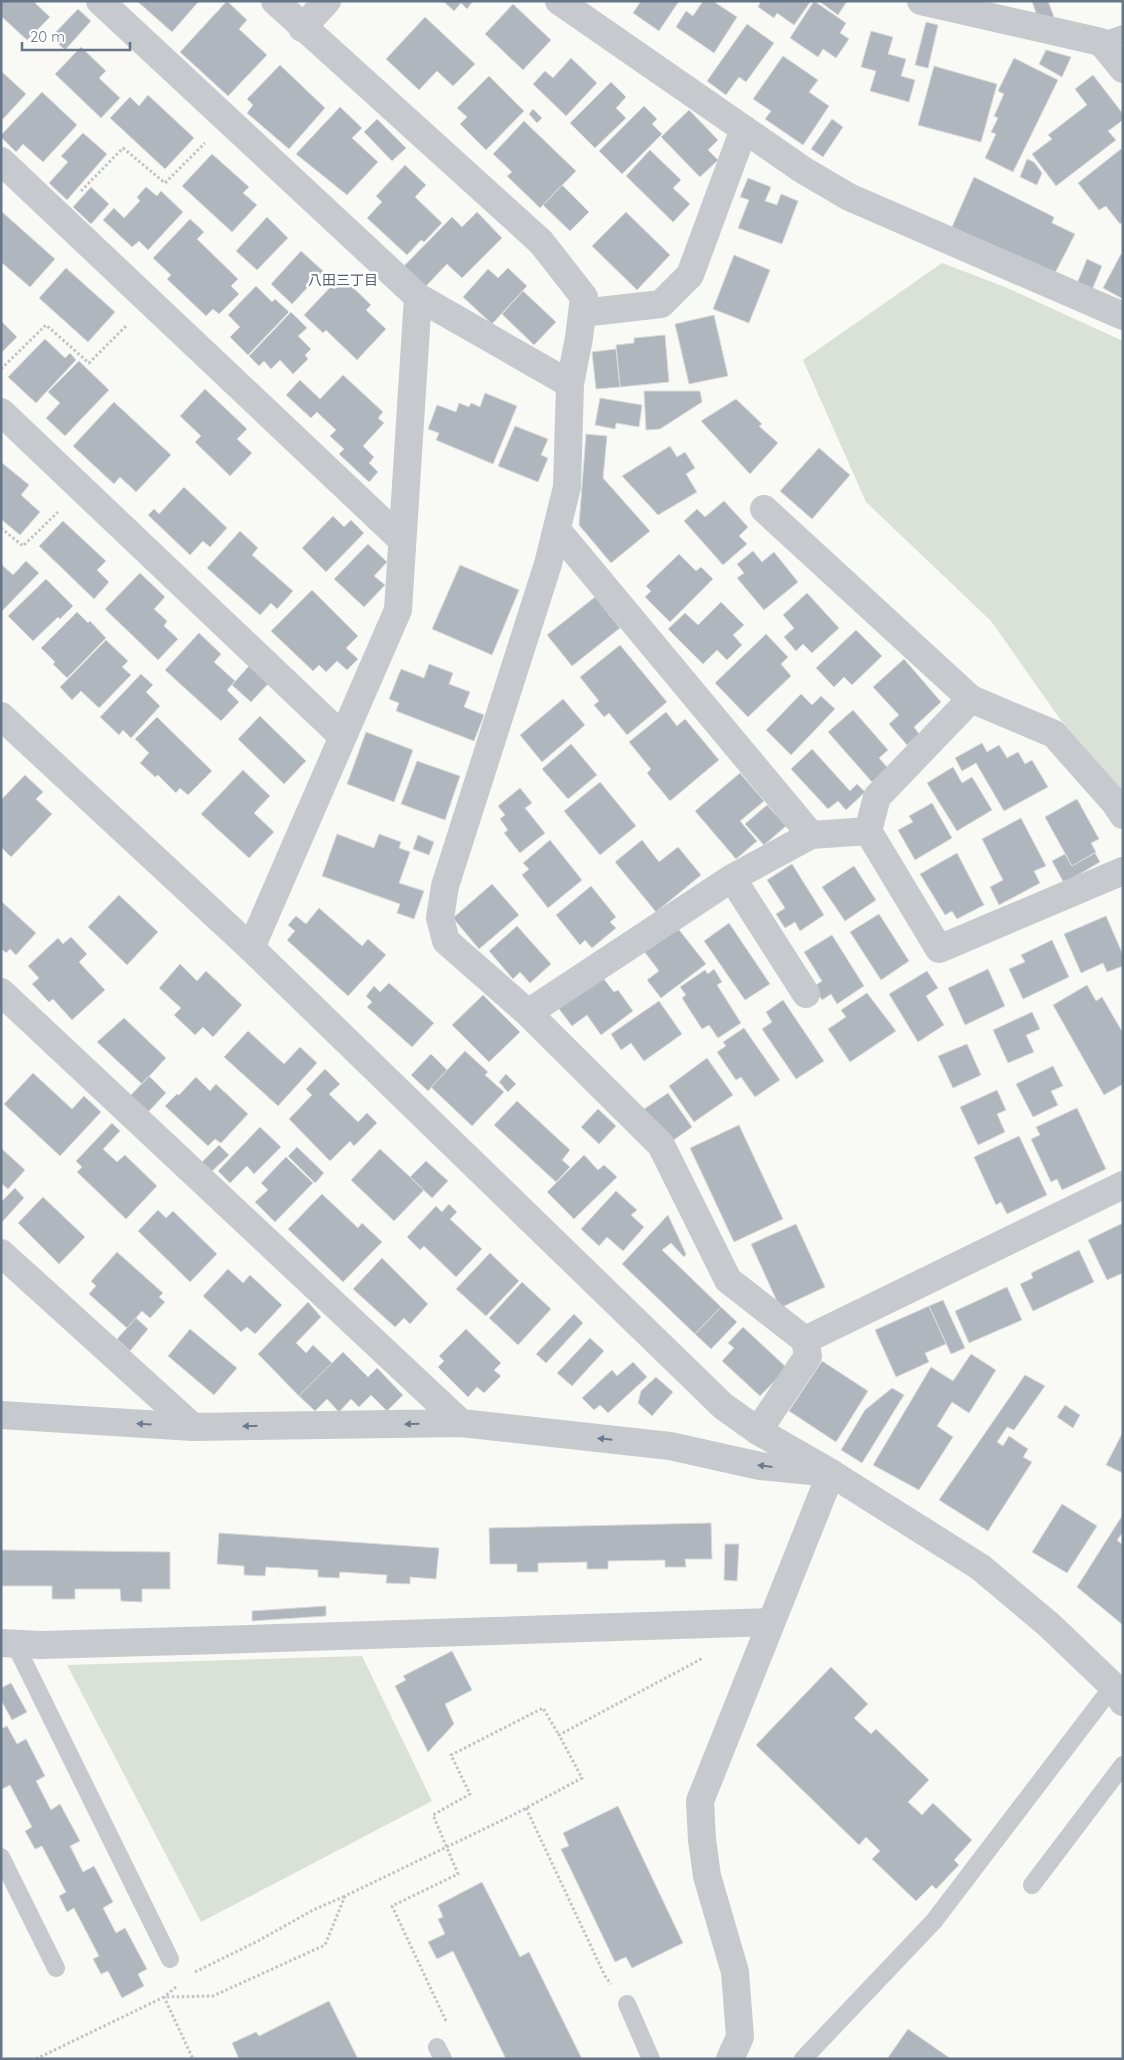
<svg xmlns="http://www.w3.org/2000/svg" width="1124" height="2060" font-family="Quicksand,'Noto Sans JP',sans-serif">
	<style>
		.green { fill: #dae1d7 }
		.building { fill: #afb6bd; stroke: #dadbd8 }
		.lines { fill: none; stroke-linecap: round; stroke-linejoin: round }
		.path { stroke: #c2c3c6; stroke-width: 3; stroke-dasharray: 2.5 2.5; stroke-linecap: butt }
		.service { stroke: #c6c9ce; stroke-width: 18 }
		.minor { stroke: #c6c9ce; stroke-width: 28 }
		.tertiary { stroke: #c6c9ce; stroke-width: 28 }
		.oneway { fill: #6b7a8c }
		.labels { text-anchor: middle; dominant-baseline: central; stroke-width: 5; stroke-linejoin: round; paint-order: stroke }
		.neighbourhood-label { font-size: 14px; fill: #55606d; stroke: #fff }
	</style>
	<rect width="100%" height="100%" fill="#f9f9f6"/>
	<path class="green" d="M942,263L1005,287L1123,341V793L1060,719L991,621L866,502L803,360Z
		M362,1656L432,1801L201,1922L67,1665Z"/>
	<path class="building" d="M1,1H37L35,3L50,17L27,40L1,16Z
		M137,1H199L172,32Z
		M227,1L247,20L239,29L267,55L228,96L180,52Z
		M443,1H473L467,9L461,3L454,11Z
		M641,1H679L659,31L633,13Z
		M703,1H713L737,17L714,53L676,27L686,11L693,16Z
		M761,1H811L794,25L777,13L774,18L758,7Z
		M814,1L846,23L840,33L849,39L836,58L823,49L818,57L790,38Z
		M819,1H847L838,15Z
		M1032,1H1048L1054,17L1039,22Z
		M513,4L551,40L523,70L485,34Z
		M78,9L91,21L65,50L51,37Z
		M425,17L475,64L453,86L437,71L419,90L386,59Z
		M926,22L938,25L928,68L915,65Z
		M747,24L774,43L746,82L739,77L726,95L707,81Z
		M871,31L893,37L888,54L906,59L901,76L915,80L909,102L870,91L876,71L861,67Z
		M81,47L106,71L99,78L120,98L101,118L55,74Z
		M1046,50L1071,57L1062,77L1039,64Z
		M783,56L818,80L809,92L829,106L803,145L765,119L771,111L753,99Z
		M571,58L597,83L566,116L533,84L545,71L553,78Z
		M1014,58L1058,80L1013,172L985,158L996,134L991,132L998,118L994,116L1004,94L998,91Z
		M280,65L325,108L289,149L247,113L253,105L247,99Z
		M934,66L997,84L981,142L918,125Z
		M1,71L26,94L3,119L1,117Z
		M1093,75L1123,114V120L1108,131L1116,140L1056,186L1032,154L1052,139L1048,135L1087,105L1075,89Z
		M489,76L524,111L486,150L460,124L467,117L457,108Z
		M611,82L626,97L616,108L626,118L595,148L570,123Z
		M42,92L77,125L43,162L23,144L16,152L1,137V135Z
		M148,95L194,138L165,169L110,118L130,97L139,106Z
		M644,106L657,119L652,124L662,134L622,174L599,151Z
		M340,107L362,128L352,138L378,162L347,195L296,154Z
		M533,109L542,118L537,123L529,114Z
		M689,110L718,140L708,150L718,160L700,177L661,137Z
		M377,119L406,148L392,161L364,132Z
		M832,119L843,127L823,157L811,149Z
		M524,121L576,171L540,208L507,176L512,172L493,154Z
		M83,133L107,154L67,200L49,183L68,162L61,156Z
		M1121,149L1123,152V222L1120,224L1106,206L1099,210L1078,183Z
		M650,150L681,180L673,188L690,204L673,222L626,176Z
		M212,154L249,187L243,193L257,205L232,232L182,186Z
		M1027,159L1034,162L1042,173L1037,185L1020,177Z
		M405,165L426,185L415,197L442,223L424,242L421,240L407,255L367,218L382,202L376,196Z
		M974,177L1054,217L1052,223L1075,234L1054,275L952,227Z
		M748,178L771,187L765,201L777,205L781,194L798,201L782,244L738,228L749,200L740,197Z
		M562,185L589,212L570,231L543,205Z
		M91,187L109,204L91,224L73,207Z
		M146,187L157,196L161,191L183,212L148,250L139,241L132,247L103,220L114,208L124,218L140,201L137,197Z
		M1,211L55,259L30,287L1,262Z
		M477,212L502,238L462,278L447,264L424,288L403,267L452,217L462,227Z
		M626,212L670,255L637,290L592,246Z
		M267,217L288,238L257,270L236,251Z
		M190,219L204,232L197,239L238,279L231,286L239,294L219,314L213,309L206,316L167,279L171,275L153,258Z
		M301,251L323,271L292,304L271,284Z
		M1121,254L1123,255V299L1103,288Z
		M734,255L770,270L749,323L713,309Z
		M1087,259L1102,266L1091,292L1076,286Z
		M66,268L115,312L88,342L39,298Z
		M508,268L527,286L492,324L463,297L488,269L498,278Z
		M341,276L371,305L366,310L386,329L357,360L326,330L323,333L304,315Z
		M256,286L272,302L275,299L289,312L248,355L230,337L240,327L228,315Z
		M523,291L556,322L534,345L502,314Z
		M291,312L307,328L298,336L311,349L305,355L308,359L293,374L280,360L271,369L264,361L259,366L249,356Z
		M714,315L728,376L689,384L675,324Z
		M1,321L17,337L1,353Z
		M665,335L669,382L620,387L616,345L634,343V338Z
		M45,339L65,358L70,353L76,360L36,403L8,377Z
		M616,349L620,387L596,389L592,352Z
		M79,361L109,390L65,436L46,418L60,403L48,392Z
		M343,375L383,412L378,418L384,423L363,446L374,457L369,463L378,472L369,482L339,454L344,449L330,436L336,430L317,412L311,418L286,395L300,380L320,399Z
		M205,389L247,429L237,439L252,453L230,476L195,442L201,436L180,416Z
		M644,391H700L702,402L660,429L646,430Z
		M485,393L517,406L493,464L436,440L439,433L428,429L437,405L456,412L459,403L469,407L471,403L480,407Z
		M600,398L642,405L639,427L616,423L615,429L595,425Z
		M736,399L762,424L759,426L778,443L750,474L701,421Z
		M114,402L171,455L136,492L120,477L114,484L73,446Z
		M515,426L548,439L541,455L548,458L538,482L498,466Z
		M586,434L607,436L603,478L650,531L611,563L579,525Z
		M670,446L677,457L685,452L695,468L686,474L697,492L658,515L622,476Z
		M819,448L850,475L812,519L780,491Z
		M1,462L29,485L21,495L40,512L20,535L1,519Z
		M184,487L227,528L210,547L203,541L190,555L148,515L154,509L159,514Z
		M724,501L748,527L739,536L747,544L723,565L684,521L697,509L705,517Z
		M333,516L344,527L351,520L364,533L326,572L302,548Z
		M63,521L106,561L97,570L109,582L94,599L39,546Z
		M240,531L258,548L252,555L293,591L277,609L271,603L260,615L207,568Z
		M368,544L387,562L374,576L385,585L364,607L334,579Z
		M753,551L762,562L774,552L798,582L764,610L737,578L744,573L737,564Z
		M679,554L696,571L701,567L713,579L670,622L645,597L651,591L646,586Z
		M26,561L39,573L1,612V564L13,575Z
		M460,565L519,590L492,655L432,629Z
		M140,573L165,597L154,609L167,621L164,626L178,639L158,660L105,609Z
		M46,579L73,606L60,619L58,617L33,641L8,616Z
		M312,590L358,636L346,648L358,659L347,670L337,661L326,672L319,665L313,671L271,631Z
		M807,593L839,628L812,653L803,644L796,651L784,637L794,628L783,615Z
		M595,597L620,628L572,666L547,635Z
		M721,602L744,625L733,635L742,645L727,660L717,650L703,664L668,629L685,613L698,625Z
		M77,612L88,623L90,621L106,638L67,678L53,664L55,662L41,648Z
		M856,630L882,656L852,685L844,677L834,687L816,668Z
		M199,633L221,654L214,662L235,681L227,690L239,702L221,721L165,670Z
		M766,634L788,657L781,664L791,676L748,717L715,683Z
		M106,640L128,661L122,667L131,675L99,708L81,691L72,700L60,687Z
		M620,645L667,702L627,735L609,713L604,717L594,705L599,701L580,677Z
		M904,659L941,702L914,727L919,734L907,745L889,724L899,715L873,687Z
		M429,664L453,673L449,684L470,692L464,707L484,715L474,741L396,711L399,703L389,699L401,669L424,678Z
		M249,666L268,684L251,702L232,685Z
		M141,674L153,685L146,692L160,706L131,738L123,730L119,735L100,717Z
		M801,694L812,705L821,696L835,709L791,755L766,730Z
		M563,699L585,725L542,762L520,735Z
		M853,710L888,750L879,758L888,768L872,782L828,732Z
		M666,712L677,726L685,719L719,760L670,801L647,773L651,769L629,742Z
		M260,716L306,761L284,784L238,739Z
		M157,717L212,771L188,795L180,788L176,793L158,775L155,777L140,763L149,753L135,739Z
		M366,732L413,750L394,802L347,784Z
		M982,743L987,752L999,745L1007,758L1018,752L1025,764L1032,760L1048,787L1004,811L976,763L962,771L955,758Z
		M571,744L597,775L568,799L542,769Z
		M812,749L850,791L857,784L865,792L846,810L838,801L828,809L791,769Z
		M417,761L460,776L445,820L401,804Z
		M953,767L962,783L972,777L992,810L957,831L927,783Z
		M243,770L270,796L254,813L274,832L249,858L201,814Z
		M740,773L764,801L740,821L757,841L736,859L695,811Z
		M25,775L43,792L36,799L52,814L11,857L1,847V800Z
		M600,782L636,826L600,855L564,811Z
		M520,788L532,803L525,808L545,833L520,853L504,833L508,830L500,819L505,815L498,806Z
		M1077,799L1099,839L1091,843L1096,852L1072,866L1045,817Z
		M932,803L952,838L915,860L898,830L913,822L909,816Z
		M767,805L786,826L764,845L745,824Z
		M1021,818L1046,866L1034,871L1040,883L999,905L990,887L1003,880L982,839Z
		M337,834L374,848L379,834L401,842L399,848L410,852L399,883L424,891L414,919L397,913L400,904L322,876Z
		M418,835L434,842L429,855L413,849Z
		M550,840L582,880L548,908L522,875L529,869L523,863Z
		M642,840L659,862L678,847L701,875L656,912L615,862Z
		M957,853L984,905L957,919L952,911L945,915L920,874Z
		M1095,853L1100,862L1064,883L1052,861L1065,854L1072,866Z
		M792,864L824,915L800,931L795,922L785,928L776,914L785,908L767,880Z
		M854,866L876,900L845,921L822,887Z
		M492,884L519,915L479,949L453,918Z
		M591,886L616,917L610,922L616,928L592,948L585,940L580,945L556,915Z
		M119,895L158,932L127,965L88,927Z
		M1,901L36,933L16,955L10,949L6,953L1,948Z
		M319,908L362,946L368,939L386,955L348,996L287,940L295,931L288,925L296,916L306,924Z
		M879,914L909,961L881,980L850,932Z
		M1106,916L1123,955V966L1107,972L1103,963L1081,973L1064,934Z
		M729,923L770,984L745,1000L704,941Z
		M517,926L551,964L530,983L520,972L513,979L489,951Z
		M676,926L706,964L661,998L647,980L659,971L644,951Z
		M832,935L864,986L837,1004L831,994L822,1000L813,987L822,981L804,952Z
		M71,937L87,954L79,962L105,990L72,1020L53,999L49,1002L32,984L39,978L28,966L58,938L63,944Z
		M1052,940L1069,977L1023,999L1009,969L1025,962L1021,955Z
		M180,964L197,981L206,971L242,1005L213,1037L203,1027L195,1035L174,1015L181,1008L159,988Z
		M714,969L722,982L717,985L741,1023L718,1038L709,1025L702,1029L682,998L686,995L680,987L705,970L708,974Z
		M988,969L1005,1006L965,1025L948,988Z
		M927,971L938,988L926,996L944,1025L918,1042L889,994Z
		M599,973L614,992L618,990L633,1011L601,1035L587,1015L572,1026L556,1005Z
		M389,983L434,1023L412,1047L367,1007L372,1002L366,996L374,986L380,992Z
		M1087,985L1096,1001L1102,997L1123,1033V1084L1104,1095L1053,1005Z
		M867,993L896,1031L850,1062L828,1029L846,1017L841,1010Z
		M483,995L520,1032L489,1062L452,1025Z
		M783,1000L824,1061L796,1079L762,1029L772,1022L766,1012Z
		M659,1001L682,1034L644,1061L631,1043L621,1050L611,1034Z
		M1032,1012L1040,1029L1026,1035L1034,1052L1008,1063L993,1030Z
		M124,1018L166,1058L142,1084L97,1042Z
		M744,1028L780,1080L755,1097L741,1077L736,1080L717,1052L726,1046L723,1042Z
		M248,1031L284,1064L300,1047L317,1063L278,1106L224,1057Z
		M967,1044L981,1075L953,1088L938,1056Z
		M465,1051L488,1072L485,1075L504,1092L472,1126L431,1087Z
		M431,1054L447,1070L428,1091L411,1075Z
		M707,1058L733,1095L694,1122L669,1086Z
		M1053,1066L1063,1086L1051,1091L1058,1105L1033,1117L1016,1084Z
		M325,1069L340,1084L329,1094L358,1122L367,1113L377,1123L354,1146L350,1141L330,1161L289,1119L312,1095L306,1089Z
		M33,1073L72,1109L84,1096L101,1112L60,1156L4,1104Z
		M506,1074L516,1084L508,1092L499,1082Z
		M149,1076L166,1093L147,1113L129,1097Z
		M196,1077L210,1091L216,1084L248,1114L221,1143L215,1139L208,1146L165,1106L177,1094L179,1095Z
		M997,1090L1006,1110L997,1114L1005,1132L978,1145L960,1107Z
		M668,1093L692,1127L668,1144L644,1109Z
		M517,1101L570,1150L562,1160L570,1167L556,1182L494,1125Z
		M1077,1108L1106,1169L1062,1190L1057,1179L1051,1182L1031,1139L1040,1135L1036,1127Z
		M598,1109L616,1126L599,1144L581,1127Z
		M112,1123L120,1131L103,1149L117,1162L125,1155L157,1186L126,1219L77,1172L82,1167L76,1161Z
		M739,1125L783,1219L734,1242L690,1148Z
		M260,1127L281,1147L254,1174L247,1166L230,1183L218,1171Z
		M1019,1136L1047,1195L1007,1214L1001,1202L996,1205L974,1157Z
		M219,1145L229,1155L209,1174L200,1164Z
		M297,1147L324,1173L315,1183L288,1156Z
		M1,1148L25,1170L8,1189L1,1183Z
		M380,1149L424,1190L394,1221L351,1180Z
		M584,1155L598,1170L604,1165L617,1177L574,1219L547,1192Z
		M286,1157L313,1183L275,1222L255,1202L268,1190L261,1183Z
		M426,1161L448,1181L432,1198L410,1177Z
		M15,1188L24,1198L3,1221L1,1219V1202Z
		M616,1191L637,1210L631,1215L644,1227L623,1251L607,1237L599,1246L581,1229Z
		M322,1194L358,1228L362,1223L382,1242L343,1282L288,1229Z
		M43,1197L85,1237L59,1264L18,1223Z
		M449,1204L457,1212L450,1219L482,1249L456,1277L424,1246L420,1250L407,1237L436,1206L442,1212Z
		M158,1210L166,1218L173,1211L217,1254L190,1282L138,1231Z
		M668,1215L686,1254L684,1257L671,1243L662,1250L721,1307L695,1334L622,1264Z
		M1123,1223V1273L1107,1280L1088,1240Z
		M796,1224L825,1287L780,1308L751,1244Z
		M1079,1250L1094,1282L1033,1311L1020,1284L1033,1278L1031,1273Z
		M117,1252L163,1293L159,1297L165,1302L150,1318L142,1311L127,1328L89,1294L96,1286L91,1281Z
		M490,1253L519,1281L486,1316L456,1289Z
		M382,1258L428,1304L410,1324L404,1318L395,1327L353,1289Z
		M228,1269L243,1283L250,1275L282,1305L255,1334L247,1327L241,1332L203,1296Z
		M522,1282L551,1309L518,1345L489,1318Z
		M1007,1287L1022,1320L969,1343L955,1311Z
		M943,1300L965,1348L951,1354L929,1306Z
		M308,1302L321,1317L296,1343L306,1353L313,1345L332,1363L299,1396L258,1354Z
		M929,1306L946,1344L925,1353L929,1362L896,1377L875,1330Z
		M721,1307L737,1322L711,1349L695,1334Z
		M574,1314L583,1323L546,1363L536,1354Z
		M136,1318L148,1329L130,1351L117,1339Z
		M743,1327L787,1368L760,1396L722,1361L734,1348L728,1343Z
		M190,1329L237,1368L214,1395L168,1356Z
		M466,1329L501,1363L494,1370L501,1376L484,1393L477,1387L468,1397L438,1367L444,1361L439,1356Z
		M590,1338L604,1351L572,1386L557,1373Z
		M343,1352L368,1377L377,1368L403,1395L387,1411L371,1395L359,1407L351,1399L339,1412L327,1399L315,1411L299,1396Z
		M971,1354L996,1370L969,1413L952,1402L937,1426L953,1437L919,1490L873,1465L931,1367L953,1381Z
		M822,1361L868,1391L836,1442L789,1411Z
		M633,1362L647,1377L608,1413L600,1405L594,1410L582,1398L612,1370L617,1376Z
		M1025,1375L1045,1386L1014,1430L1007,1427L997,1442L1003,1446L1009,1436L1028,1449L1023,1457L1032,1462L988,1531L939,1500Z
		M656,1377L673,1392L652,1416L638,1403L641,1391Z
		M892,1388L904,1395L862,1463L841,1450L865,1410Z
		M1065,1405L1080,1415L1073,1428L1057,1417Z
		M1123,1432V1473L1106,1465Z
		M1062,1504L1097,1526L1067,1573L1032,1552Z
		M1122,1516L1123,1532L1117,1540L1123,1545V1625L1077,1587Z
		M711,1523L712,1559H685L686,1567H665V1560L608,1561V1569H587V1562L538,1563V1572H517V1564H490L489,1528Z
		M219,1533L439,1548L436,1579L410,1577V1584L386,1583L387,1575L340,1572L339,1578L318,1577V1570L266,1567L265,1576L244,1575V1566L217,1564Z
		M725,1544H739L737,1581L724,1580Z
		M1,1550L170,1552V1589H142V1602L121,1601L120,1589H75V1599H52V1586H1Z
		M326,1606V1616L252,1621V1611Z
		M452,1651L472,1690L445,1704L454,1724L428,1752L395,1686L406,1680L403,1676Z
		M831,1667L868,1704L854,1718L871,1734L876,1729L929,1780L908,1802L922,1815L933,1803L972,1840L954,1860L959,1865L936,1889L932,1885L916,1901L872,1859L880,1851L866,1837L859,1845L756,1745Z
		M11,1683L27,1712L12,1720L1,1700V1688Z
		M7,1726L17,1744L26,1739L45,1776L36,1781L51,1810L60,1804L80,1841L70,1846L83,1872L94,1866L113,1902L103,1908L116,1933L125,1928L147,1969L138,1974L144,1986L122,1998L108,1971L101,1974L93,1959L99,1956L74,1908L67,1912L59,1896L66,1892L42,1846L35,1849L25,1831L32,1827L10,1785L2,1789L1,1786V1729Z
		M618,1806L683,1943L632,1968L626,1957L615,1962L561,1849L569,1846L563,1833Z
		M482,1882L520,1957L529,1952L582,2059H506L453,1951L437,1959L428,1942L445,1934L438,1919L443,1917L438,1905Z
		M329,2001L358,2059H239L232,2043L256,2032L259,2036Z
		M908,2029L951,2059H887Z"/>
	<g class="lines">
		<path class="path" d="M81,191L123,148L165,183L205,143
			M1,369L46,325L89,363L127,325
			M1,528L23,546L58,512
			M526,1808L605,1976L611,1984
			M195,1972L258,1941L313,1910L345,1896
			M176,1987L164,1997L193,2059
			M446,2021L392,1906L458,1874L433,1815L470,1794L451,1755L543,1708L559,1735
			M36,2059L164,1997L213,1996L325,1945L345,1896L513,1815L582,1778L559,1735L703,1658"/>
		<path class="service" d="M1101,42L1123,34
			M15,1644L170,1959
			M1,1857L56,1968
			M1032,1885L1123,1765
			M627,2004L651,2059
			M437,2047L443,2059
			M803,2059L934,1921L1113,1686"/>
		<path class="minor" d="M100,1L418,297L570,384
			M275,1L541,242L584,297L579,338L570,384L567,487L548,564L445,886L440,918L446,941L528,1013L661,1145L728,1280L805,1340L808,1356L758,1431
			M559,1L803,170L849,197L1123,316
			M921,1L1101,42L1123,69
			M302,28L327,1
			M1,161L402,540
			M582,313L661,304L690,275L744,129
			M1,412L342,736
			M764,509L971,699
			M557,530L811,835
			M1123,815L1115,803L1054,734L971,699L877,797L868,831L939,949L1123,871
			M732,878L806,994
			M251,948L398,610L418,297
			M1,992L461,1423
			M528,1013L732,878L811,835L868,831
			M1,1253L193,1427
			M805,1340L1123,1185
			M1,1415L193,1427L461,1423L670,1446L760,1466L831,1473
			M1,1643L41,1645L219,1640L771,1622"/>
		<path class="tertiary" d="M1,716L251,948L723,1406L758,1431L831,1473L980,1567L1048,1624L1113,1686L1123,1702
			M730,2059L740,2037L735,1972L707,1876L702,1840L700,1801L831,1473"/>
	</g>
	<defs><path id="oneway-solid" d="M-6-.8H1V-3.2L6.5 0L1 3.2V.8H-6Z" transform="scale(1.25)"/></defs>
	<g class="oneway">
		<use href="#oneway-solid" transform="translate(144 1424) rotate(-176)"/>
		<use href="#oneway-solid" transform="translate(412 1424) rotate(179)"/>
		<use href="#oneway-solid" transform="translate(250 1426) rotate(179)"/>
		<use href="#oneway-solid" transform="translate(605 1439) rotate(-174)"/>
		<use href="#oneway-solid" transform="translate(765 1466) rotate(-173)"/>
	</g>
	<g class="labels">
		<g class="neighbourhood-label">
			<text x="343" y="280">八田三丁目</text>
		</g>
	</g>
	<rect width="1124" height="2060" fill="none" stroke="#667689" stroke-width="5"/>
	<path d="M22 42v8h108v-8" fill="none" stroke="#667689" stroke-width="2.5"/>
	<text x="30" y="42" font-size="15" fill="#667689" stroke="#ffffff" stroke-width="4" paint-order="stroke">20 m</text>
</svg>
